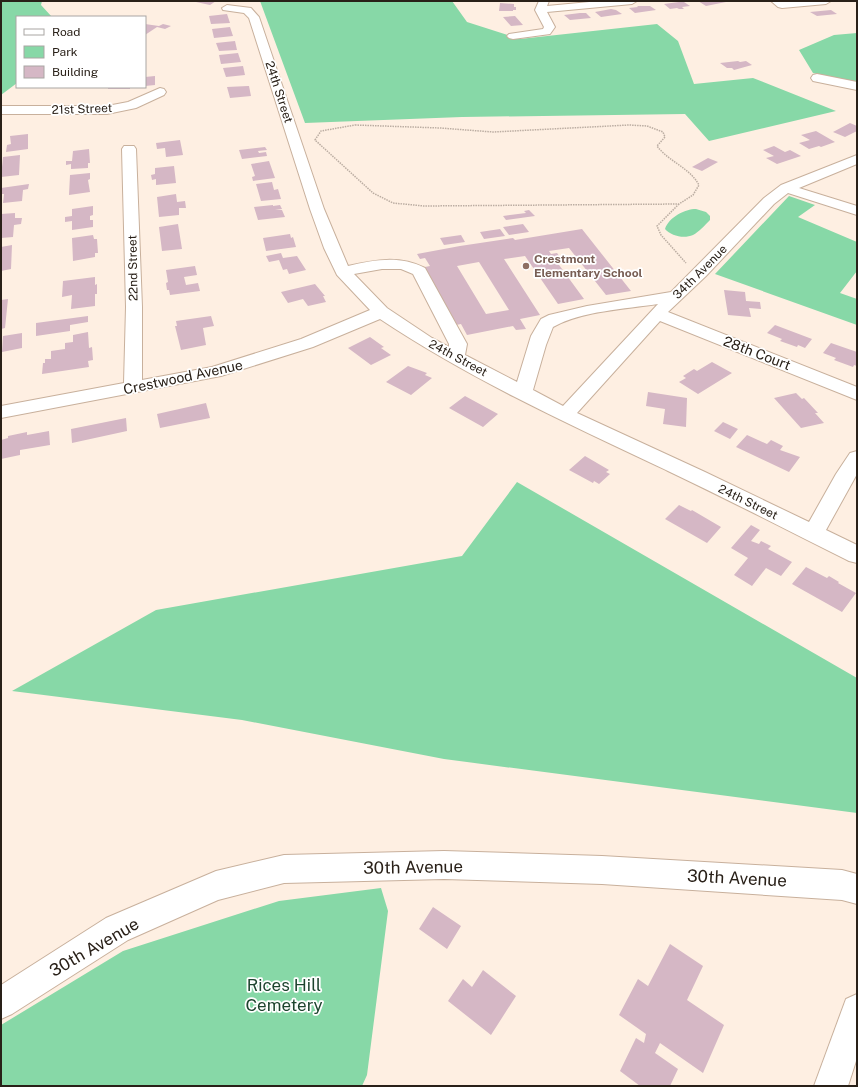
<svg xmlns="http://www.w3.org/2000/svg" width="858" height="1087" font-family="'Public Sans',sans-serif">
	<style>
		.green { fill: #87d8a7 }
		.building { fill: #d5b7c5; fill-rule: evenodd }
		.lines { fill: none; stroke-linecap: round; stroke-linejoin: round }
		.minor-casing { stroke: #c8b09c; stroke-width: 2 }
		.major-casing { stroke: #c8b09c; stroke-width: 2 }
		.path { stroke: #bbada2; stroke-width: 1.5; stroke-dasharray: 1.5 1; stroke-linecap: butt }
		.minor { fill: #fff; fill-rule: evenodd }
		.major { fill: #fff; fill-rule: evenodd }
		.education-dot { fill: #8d6e63; stroke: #fff; stroke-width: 1.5 }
		.labels { text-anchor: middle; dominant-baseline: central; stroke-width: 3.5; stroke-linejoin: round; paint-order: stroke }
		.far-street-label { font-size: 12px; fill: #292018; stroke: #fff }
		.far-education-label { font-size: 12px; font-weight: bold; fill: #785e54; stroke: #fff; text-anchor: start }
		.street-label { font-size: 14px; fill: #292018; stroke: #fff }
		.near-street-label { font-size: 17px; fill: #292018; stroke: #fff }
		.near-park-label { font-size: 17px; fill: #1d442e; stroke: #fff }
	</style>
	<rect width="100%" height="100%" fill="#feefe2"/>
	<path class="green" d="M1,1H42L41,5L52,17H17V83L1,95Z
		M260,1H452L467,22L520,39L657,24L678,41L694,84L753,78L836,111L709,141L685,114L462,117L305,123Z
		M857,33V82L813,73L799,50L834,35Z
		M789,196L815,205L798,217L857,242V271L840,293L857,299V325L715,274Z
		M696,209L706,212L710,216V220C705,225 699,232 693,235C684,239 671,236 665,229C669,217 685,209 696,209Z
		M517,482L857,678V813L444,759L242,720L12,691L156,610L462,556Z
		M381,888L388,911L367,1075L362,1086H1V1025L123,951L279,901Z"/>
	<path class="building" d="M198,1H216L210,5L196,2Z
		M698,1H724L726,2L706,6Z
		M679,2H684L690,6L682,7L684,9H679L677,8L670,9L664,4Z
		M500,3L514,4V7H516V10H513V11H499Z
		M637,6H650L656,10L635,13L629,8L638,7Z
		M611,9L616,10L622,14L601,17L595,12Z
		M831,10L837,14L817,16L810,12Z
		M580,13H586L591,18L570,20L564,15Z
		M227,14L230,23L211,24L209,16Z
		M515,16L523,25L511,26L503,17Z
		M145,24L159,26L163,24L171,26L165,29L157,27L145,35Z
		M230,27L233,36L214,38L212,29Z
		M235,41L237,50L219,51L216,43Z
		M238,53L241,62L221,64L219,55Z
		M738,61L740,62L746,61L752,65L734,70L732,68H727L720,63Z
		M243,66L245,75L226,77L223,68Z
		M155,76V85L145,86V77Z
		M248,86H249L251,96L230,98L227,87Z
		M108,87H130V89H108Z
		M850,123L857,126V131L845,137L833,132Z
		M816,131L835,142L821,147L819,146L809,149L799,143L810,140L801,135Z
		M28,134V149L6,152L7,145L11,144L10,136Z
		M180,140L183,155L166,157L165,148L157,149L156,143Z
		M774,146L785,152L790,150L801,156L777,164L766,158L774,156L763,150Z
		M265,147L267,150L258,151L259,153L266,152L267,156L242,159L239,150Z
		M89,149L90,163H88V168L71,169V164L66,165V161H72L73,151Z
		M20,155L19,175L1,177L3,157Z
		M708,158L718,162L702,171L692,167Z
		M269,161L275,178L253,181L252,177L255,176L251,164Z
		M174,166L176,183L156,185V179L152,180L151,175L155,174V168Z
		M90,173V179L88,180L90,192L69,195L70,175Z
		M272,182L274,190L278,189L281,199L261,201L256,184Z
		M29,184L28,189L23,190L22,201L3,203L4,194H1V188Z
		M176,194L177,202L185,201L186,208H179V215L159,217L157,197Z
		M273,205V206L280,205L282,209L275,210H282L285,217L258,220L254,207Z
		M93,206V215L90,216V220H93V227L72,230V221L65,222V217L72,216V209Z
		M529,210L535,216L506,220L503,216L526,213L524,211Z
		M15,213V218H22L21,224L14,225L13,237L1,238V214Z
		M178,224L182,249L162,251L159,227Z
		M523,224L529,232L509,235L503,227Z
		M500,229L505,236L484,239L480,232Z
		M582,229L631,291L606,295L569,248L549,251L551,254L557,253L560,257L554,258L584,299L558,304L525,256L504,259L540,315L520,319L526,329L516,330L513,326L467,335L461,324L456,325L425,267L430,266L425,258L420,259L417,254L460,246L513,238L515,240ZM479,262L509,310L486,314L457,266Z
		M290,234L291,238L293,237L296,247L266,251L263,238Z
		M93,235L94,239H97L98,253H95V257L73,261L72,238Z
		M461,235L465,242L444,245L440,238Z
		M12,245L11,269L1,271V247Z
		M281,253L283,258L297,256L306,270L289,274L287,269L283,270L279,260L269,262L266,256Z
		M195,266L197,275L184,277L186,285L198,283L200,291L170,295L169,290H167L166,283L168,282L166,270Z
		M95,277V285L97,284V294H95V306L71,309L72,295L62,297L63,281Z
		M315,284L325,296H323L326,302L308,306L303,299L288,303L281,292Z
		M724,290L745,292L746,301L760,302L761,309L749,308L751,317L728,315Z
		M8,299L5,328L1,329V300Z
		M88,316V322L70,325V331L36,336V323Z
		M211,316L214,326L203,328L206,345L181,350L175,326H177L176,321Z
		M775,325L812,339L805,348L798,345L797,347L780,341L782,339L767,333Z
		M88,332L89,348L92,347L93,360L88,361L89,367L42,374L43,363H45V359H51V351L65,349V343L73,342V335Z
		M22,333V348L2,352L3,336Z
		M370,337L384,347L381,348L391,355L371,365L348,348Z
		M831,343L857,352V366L854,365L853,367L834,360L836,358L823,353Z
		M712,362L732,373L698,394L679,382L686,378L683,376L694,369L697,371Z
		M408,366L427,373L425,375L432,378L411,395L386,382Z
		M648,392L687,398L686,427L663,424L665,409L646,406Z
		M796,393L802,399L804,398L818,413H815L824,423L801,428L774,398Z
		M465,396L498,414L483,427L449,408Z
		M206,403L210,418L160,428L157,414Z
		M126,418L127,431L72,443L71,429Z
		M723,422L738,429L730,439L714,431Z
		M49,431L50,445L20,450V455L1,459V440L8,438V436L27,432V435Z
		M747,435L767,444L771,440L783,446L780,450L800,457L789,472L736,447Z
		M585,456L609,470L606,472L610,474L599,484L594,481L593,483L569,470Z
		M679,505L691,511L692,510L721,527L707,543L665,519Z
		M751,525L760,530L751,541L759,544L761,541L771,546L768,549L792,562L781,576L766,568L752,586L734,575L748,558L731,548Z
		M806,567L827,578L829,576L839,582L838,583L856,593L842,612L792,584Z
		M433,907L461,926L447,949L419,929Z
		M670,944L703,966L687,1000L724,1025L703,1073L660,1043L655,1053L678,1069L670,1086H640L620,1071L636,1038L644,1043L646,1034L619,1015L638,979L648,986Z
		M483,970L516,996L491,1035L448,1001L463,979L472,987Z"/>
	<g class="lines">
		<defs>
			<path id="minor" d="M539,1H549L547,6L600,1H637L632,4L547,12L555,27L550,34L513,39L509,38L507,36L509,34L543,29L544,27L535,10Z
				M771,1H831L826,4L782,8L778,7Z
				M227,5L251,8L259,17L324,209L348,266C375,260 399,255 425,268L467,344L465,355L517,382L531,336L541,319L549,315L587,306L671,292L764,198L781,185L857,155V164L799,188L857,206V215L788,193L774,204L706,276L668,312L857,387V400L660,321L577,413L705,472L809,522L836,474L850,453L857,451V474L826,530L857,545V563L849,561C789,531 729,500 668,471C570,425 470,379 380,319L313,347L221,376L1,418V406L124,383L126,307L122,149L124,146H134L136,149L142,307V380L212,367L301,339L370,310L337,275L324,248L310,209L249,18L244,13L223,10L222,8ZM382,269H401L413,274L449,344V347L432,338L387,308L354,274ZM658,304L563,406L533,390L546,345L553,327C582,311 625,309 658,304Z
				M817,74L857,82V90L813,81L811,78L813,75Z
				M160,88L164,89L166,92L164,95L136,108L107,114H1V106H107L128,102Z
				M444,851L602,856L842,870L857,874V904L842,900L602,884L444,879L284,883L218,900L128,940L12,1014L1,1019V985L106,918L216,871L284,855Z"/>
			<path id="major" d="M857,994V1058L848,1086H814L846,999Z"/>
		</defs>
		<use href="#minor" class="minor-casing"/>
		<use href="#major" class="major-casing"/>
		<path class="path" d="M355,125L440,128L493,132L629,125L647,126L663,132L665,137L657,146C669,162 689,167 699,185L693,195L679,204L424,206L393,203L373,193L315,140L321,131Z
			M679,204L657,226L661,235L686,263"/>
		<use href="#minor" class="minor"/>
		<use href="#major" class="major"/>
	</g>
	<circle class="education-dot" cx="526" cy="266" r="4"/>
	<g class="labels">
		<g class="far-street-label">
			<text transform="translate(279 92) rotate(72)">24th Street</text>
			<text transform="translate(82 109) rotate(-2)">21st Street</text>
			<text transform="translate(133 268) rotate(-91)">22nd Street</text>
			<text transform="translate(700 272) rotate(-45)">34th Avenue</text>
			<text transform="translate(458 358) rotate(28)">24th Street</text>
			<text transform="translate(748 502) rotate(26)">24th Street</text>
		</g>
		<g class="far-education-label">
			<text x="534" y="259">Crestmont<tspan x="534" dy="14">Elementary School</tspan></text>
		</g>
		<g class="street-label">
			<text transform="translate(757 353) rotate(21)">28th Court</text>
			<text transform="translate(183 377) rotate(-12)">Crestwood Avenue</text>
		</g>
		<g class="near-street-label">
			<text transform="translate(413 867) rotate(-1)">30th Avenue</text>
			<text transform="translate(737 878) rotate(3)">30th Avenue</text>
			<text transform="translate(94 947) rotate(-30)">30th Avenue</text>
		</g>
		<g class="near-park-label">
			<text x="284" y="985">Rices Hill<tspan x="284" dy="20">Cemetery</tspan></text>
		</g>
	</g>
	<rect width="858" height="1087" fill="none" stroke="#292018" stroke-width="4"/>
	<rect x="16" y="16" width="130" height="72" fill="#ffffff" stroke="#a9a6a3"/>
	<rect x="24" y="29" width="20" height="6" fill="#ffffff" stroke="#a9a6a3"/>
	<text x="52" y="36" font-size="12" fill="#292018">Road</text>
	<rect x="24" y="46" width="20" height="12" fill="#87d8a7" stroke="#a9a6a3"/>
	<text x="52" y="56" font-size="12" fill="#292018">Park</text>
	<rect x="24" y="66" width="20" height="12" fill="#d5b7c5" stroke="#a9a6a3"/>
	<text x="52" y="76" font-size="12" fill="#292018">Building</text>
</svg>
